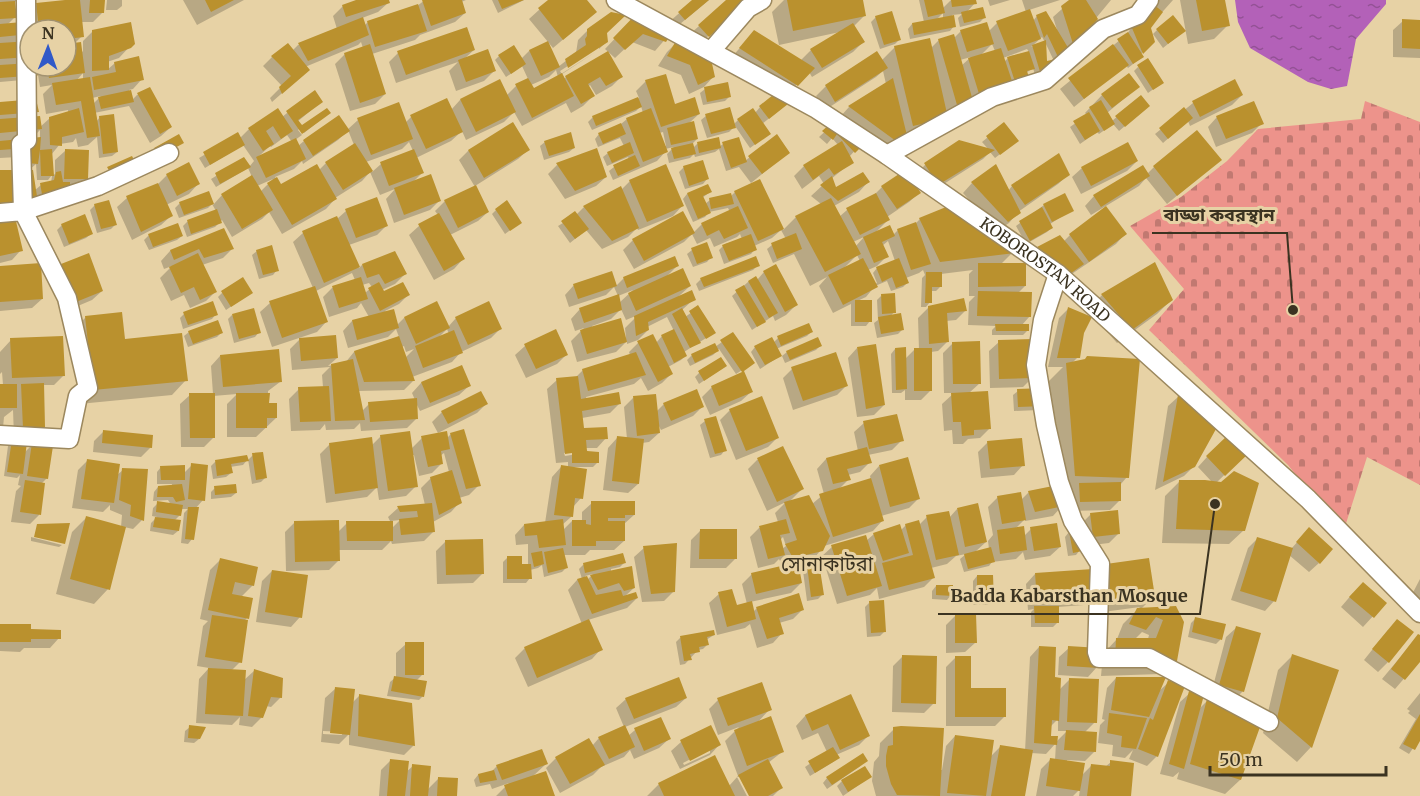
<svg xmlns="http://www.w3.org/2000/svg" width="1420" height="796" font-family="Merriweather,'Noto Sans Bengali',serif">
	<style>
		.cemetery { fill: url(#cemetery-stones) }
		.water { fill: url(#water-ripples) }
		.shadow { fill: #0003; fill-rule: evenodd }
		.building { fill: #ba912e }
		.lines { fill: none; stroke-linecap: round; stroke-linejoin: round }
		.street-casing { stroke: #9c885e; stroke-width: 21 }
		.street { stroke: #fff; stroke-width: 18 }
		.labels { text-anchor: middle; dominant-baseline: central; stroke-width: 6; stroke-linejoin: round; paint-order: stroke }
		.street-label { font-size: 16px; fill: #3b3321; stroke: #e7d2a5 }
		.quarter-label { font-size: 20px; fill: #3b3321; stroke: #e7d2a5 }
		.leader { fill: none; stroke: #3b3321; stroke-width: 2 }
		.callout-dot { fill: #3b3321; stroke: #e7d2a5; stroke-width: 2 }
		.callout-label { font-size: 18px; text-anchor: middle; font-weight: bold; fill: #3b3321; stroke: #e7d2a5; stroke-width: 6; stroke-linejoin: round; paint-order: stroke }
	</style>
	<defs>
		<pattern id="cemetery-stones" width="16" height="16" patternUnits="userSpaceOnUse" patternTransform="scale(1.5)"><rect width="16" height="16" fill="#ed938b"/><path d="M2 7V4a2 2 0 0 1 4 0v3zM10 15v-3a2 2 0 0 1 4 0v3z" fill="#c17971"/></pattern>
		<pattern id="water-ripples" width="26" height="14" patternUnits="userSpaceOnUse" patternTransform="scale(1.5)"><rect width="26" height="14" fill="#b361b8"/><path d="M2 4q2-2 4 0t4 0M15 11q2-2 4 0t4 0" fill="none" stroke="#935195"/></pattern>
	</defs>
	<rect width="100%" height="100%" fill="#e7d2a5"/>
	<path class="cemetery" d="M1365,101L1420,122V485L1367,457L1343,533L1288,465L1149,330L1184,289L1130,226L1181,197L1227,161L1258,129L1361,119Z"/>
	<path class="water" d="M1235,0H1386V4L1356,39L1347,86L1331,89L1308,82L1250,48L1238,22Z"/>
	<path class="shadow" d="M0,0H17L14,3L15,17L8,24L28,23L27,14L37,5L79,0H103V12L93,22H81L82,36L74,44L83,52V41L93,31L133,43L119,58L107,62V70L115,63L142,79L133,89L129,90L132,100L137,95L149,89L171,127L161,136L150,143L129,106L94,113L96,122L100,117L117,152L112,156L99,158L97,137L88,145L78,147L76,138L73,142L60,144L51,155L52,175L48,180H37L36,164L28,171L34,191L41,185L51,183L52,176L55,174V160L65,151L87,179L77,188L39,203L0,171H18V157L0,158V103L37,112L31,118L40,127L50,118L68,112V110L46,114L43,94L52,85L40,87L38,75L34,79L0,82ZM30,30H66V66H30ZM83,73V79L76,81ZM101,96L93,104L92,98ZM40,130V138L30,139L35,135Z
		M107,0H122V6L117,10H106Z
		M183,0H244L197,25Z
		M360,0H387L388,3L378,12L362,18L364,26L368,22L417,6L425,0H466L461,2L465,13L455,22L420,35L415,40L372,54L385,94L375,104L350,111L335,64L345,54L363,48L361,42L358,45L305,67L298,79L272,102L270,98L282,86L263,66L272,57L292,51L298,45L337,29L333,16L343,6Z
		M492,0H524L498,13Z
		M550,0H585V21L553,48L529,19Z
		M694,0H709L674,29L655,51L632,42L615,58L605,49L641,11L668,23Z
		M728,0H749L698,45L689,35Z
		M784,0H861L864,16L854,26L863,42L853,52L812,77L809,72L787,94L731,58L745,42L801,60L811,50L840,32L779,45L772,12Z
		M919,0H942L943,8L951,0H975V3L966,13L984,18L980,22L960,27L958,18L962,14L952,15L954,26L950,31L910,39L908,29L912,24L924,22ZM943,13V18L936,20Z
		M988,0H1010L990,6Z
		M1022,0H1060L1029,10L1033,21L1037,16L1057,30L1053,17L1072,0H1111L1073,46L1036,78L1033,68L1026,73L1028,81L909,152L900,161L840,117L849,107L886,84L883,71L876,77L825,110L816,96L826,86L876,53L881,61L895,47L931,48L939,40L953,39L961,31H989L997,23L1026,12ZM1042,37L1045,42L1054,61L1046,63L1044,42L1031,47ZM992,44L995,51L980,56ZM1027,49L1029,52L1010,56L1004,62L1003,58ZM971,57L961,66L960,60Z
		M1153,0H1173L1149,27L1153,41L1141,54L1142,57L1128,68L1126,65L1074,107L1060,89L1126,35Z
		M1180,0H1223L1228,25L1214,39L1188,44Z
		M876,17L899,40L895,44L880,49L871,22Z
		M1403,21H1420V58L1393,57V30Z
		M588,30L605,33L607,41L599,49V46L560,71L562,74L597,51L561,74L564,79L566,77H621L612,86L596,95L590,85L588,87L593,96L583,106L571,113L566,103L522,126L514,112L504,122L466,140L462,131L451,141L416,158L422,173L412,183L440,200L430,210L394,223L386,199L395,189L380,195L370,172L362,181L335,198V199L326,209L282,234L269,212L262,219L232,237L222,220L215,227L187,237L183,226L187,222L216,211L212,204L208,208L179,218L175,208L180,203L208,193L213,205L222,195L252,177L248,168L216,187L211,179L244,159L249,167L254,161L243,145L205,168L199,158L238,135L240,138L249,129L282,117L314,92L321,102L297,122L301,127L329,113L304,133L300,128L298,130L302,135L295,140L298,146L304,141L347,130L358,120L405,123L411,117L451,110L460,100L499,81L506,96L516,86L528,79L522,66L506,77L495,60L499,56L521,59L529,51L547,43L558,67L576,53L578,40ZM556,70L558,77L533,90L531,85L549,77ZM348,130L354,145L326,163L319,170L281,186L275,177L294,169L302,161L303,164L338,140ZM287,135L292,142L258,157L270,146L271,147ZM409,142L413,151L381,164L372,172L366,162L402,149ZM273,179L260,192L257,186Z
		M1157,30L1179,35L1163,48L1153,34Z
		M676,43L713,77L704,87L689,94L681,75L658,66L667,52Z
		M474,50L464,59L494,71L484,81L456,91L449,71L458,62L396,83L389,62L398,53Z
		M1138,67L1162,83L1148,93L1134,71Z
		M1129,75L1138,87L1107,113L1112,121L1140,97L1144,110L1119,131L1113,124L1099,134L1097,132L1080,144L1070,127L1087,115L1085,113L1102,95Z
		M646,81L674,105L699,114L688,124L697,139L692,144L693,148L697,144L719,147L723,144L745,161L776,136L789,152L751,183L739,167L726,171L719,149L715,152L695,157L694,154L690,158L669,163L667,154L674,147L665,149L666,151L657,161L613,180L609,171L614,167L629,160L628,157L607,166L603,157L608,153L624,146L620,138L598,147L595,139L599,134L621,124L627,119L643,113L641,106L636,111L592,130L588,122L593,117L639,98L636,91ZM663,132L666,146H664L659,133Z
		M705,89L729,97L725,101L703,105L700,93Z
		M1242,95L1232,105L1190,126L1188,121L1163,143L1155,134L1193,103Z
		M760,107L782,108L762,124L769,134L750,148L735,126L729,132L707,138L701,120L706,116L733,125L738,120L755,113Z
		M1217,117L1262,123L1252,133L1216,147L1208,127Z
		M1004,124L1012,145L995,158L990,152L983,159L928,194L916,174L925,165L989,150L982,142Z
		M513,125L528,150L518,159L475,186L488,212L478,221L450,235L463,259L454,269L434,280L409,235L419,226L438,215L435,211L445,201L475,187L459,160L468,151Z
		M832,125L862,143L849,157L852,162L831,179L836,189L868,182L859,192L834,206L839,217L847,210L873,196L882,187L919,193L909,202L887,217L889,219L875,233L893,235L898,230L915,224L920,219L950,206L1012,253L1001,264L1025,286L1018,293L1030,316L1021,326L1028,330L1023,335H992V330L996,326L968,325L969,302L975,296H969V274L973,270L941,274V286L936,291H930V302L926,307H921L922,278L925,275L923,270L919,273L906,278L908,282L903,287L891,291L887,281L875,286L866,297L855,302L870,321L866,326H851V304L833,313L819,286L827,277L810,286L794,254L773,263L767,249L772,245L786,239L781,230L772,238L754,246L755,249L751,254L724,264L719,250L725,244L742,239L740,234L737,237L714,247L710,238L697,244L692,234L684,242L634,269L623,250L633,240L693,233L702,224L730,212L728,208L709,212L705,217L693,222L683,199L687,194L708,186L710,192L702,198L705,204L710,200L730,197L735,192L759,181L783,230L796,217L821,204L811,196L824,184L819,176L802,189L794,176L804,166L838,145L832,138L827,144L819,137ZM864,237L855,247L853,242ZM888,241L895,261L877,268L873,273L877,283L875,284L868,270L877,266L887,256L882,246ZM857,255L860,261L843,269Z
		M545,142L574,148L569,152L544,160L540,146Z
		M1220,160L1167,204L1146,178L1139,186L1091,215L1085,206L1094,196L1147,174L1154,167Z
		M1137,161L1127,171L1081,194L1072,177L1082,168Z
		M557,165L606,177L596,186L565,199L548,174Z
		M684,167L707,179L703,184L685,189L679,172Z
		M167,175L198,184L189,194L166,205L171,216L161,225L132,240L117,207L127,198L157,185Z
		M1068,175L1058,184L1018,212L1009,223L997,231L963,193L972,183L1008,191L1012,186Z
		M630,181L682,206L673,216L638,230L637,228L628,237L602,249L586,230L570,243L558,226L576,215L584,207L621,188V190Z
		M95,205L115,225L111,229L97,233L90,210Z
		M1044,205L1072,210L1050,224L1051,228L1047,232L1026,244L1016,226Z
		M496,210L520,223L505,234L492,214Z
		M346,211L387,225L377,235L349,245L359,268L362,265L405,274L395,284L382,290L384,293L409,294L399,304L385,311L397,325L404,318L448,327L456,318L500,329L491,338L461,352L452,362L412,377L413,381L404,390L358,391L362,411L369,404L415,400L412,393L421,383L469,386L459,395L420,411L416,403L417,418L407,428L361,431L360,423L354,429L326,430L325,424L320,430L291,431L289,399L299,389L323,387L322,375L330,367L292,370L290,349L300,339L337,358L328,366L345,363L354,352L399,337L396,329L388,337L348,348L343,331L352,321L369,317L361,303L357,308L329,317L323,297L332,288L355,280L352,273L316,291L326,322L317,332L272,347L260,312L270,303L313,288L293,242L303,233L337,218V219ZM369,283L372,287L365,293L362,285ZM447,329L449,334L437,339ZM404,346L406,352L414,349L405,358L402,347Z
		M0,223L21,250L12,260L0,263Z
		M62,225L91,234L86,238L64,247L57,230Z
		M224,230L232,249L223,258L202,265L215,292L206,301L190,308L184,295L171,301L160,278L172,266L164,269L161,261L170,251Z
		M1125,234L1116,244L1057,284L1029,257L1038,248L1060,236L1064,241L1070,235Z
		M149,235L182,236L177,240L149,250L144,240Z
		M692,250L711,257L707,262L693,267L687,254Z
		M257,251L277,270L273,275L259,279L252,255Z
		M1154,264L1171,300L1157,314L1117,343L1088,310L1102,295Z
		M62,265L102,291L92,300L66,311L53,275Z
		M758,265L753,270L699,291L696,284L701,279Z
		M677,266L666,277L690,286L678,297L694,299L682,310L685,317L698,308L714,333L684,352L685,356L681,360L668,367L671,374L662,383L648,391L641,378L634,384L586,397L587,400L620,403L610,413L582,418L583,429L606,438L597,448H585L597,463L593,467H574L581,498L573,507L571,517L562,525L563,530L572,521H582V512L592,503L634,515L624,524V541L614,550H590L585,555H564L566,568L562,572L544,577L542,565L538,568L530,570V578L526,583H503V562L507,558L521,566H528V544L516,545L515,535L524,525L545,523L552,477L561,467L568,468V462L556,463L547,389L557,380L576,377L583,370L630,355L629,352L638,343H656L662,336L674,331L667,317L647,327L648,330L638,340L627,344V341L616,352L577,362L571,341L584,328L575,331L571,319L580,309L619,303L633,290L618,296L614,287L606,295L569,307L565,295L574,285L616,286L624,278ZM621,309L626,320L638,315L625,328L626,338L593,328L592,326L611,319ZM577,451V454L565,456L564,453Z
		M0,267L42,299L32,308L0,311Z
		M764,272L796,305L786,315L775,321L773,316L752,330L732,296L748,282L756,278L757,280Z
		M222,293H251L226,310L218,297Z
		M881,296L894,312L890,317L902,330L898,334L877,338L874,323L878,320L877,300Z
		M928,308L965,311L956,320L946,321L947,342L938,351L931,352V390L921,400H905V390L901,393H892L891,354L895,349L905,359L914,350H919L918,318Z
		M1068,309L1083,333L1078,357L1072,363L1127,477L1120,485V500L1110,510L1070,511L1062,506L1053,516L1025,521V519L1015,529L1024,536L1031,529L1060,547L1050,556L1025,560L1023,552L1016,559L992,562L989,566L964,572L960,559L966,554L956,556L947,564L931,568L933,578L924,587L879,599L877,588L870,595L837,604L822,556L832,547L866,541L874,534L901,530L906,525H919L927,517L949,518L957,509L986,542L975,552L989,549L988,541L993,535L988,507L998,497L1021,500L1029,492L1057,487L1047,383L1063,367H1048L1059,318Z
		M184,314H216L212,319L183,329L180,318Z
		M232,315L259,332L255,337L234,343L228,319Z
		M86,317L123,341L186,380L172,395L79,404L71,332Z
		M189,332L221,333L217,337L188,347L184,336Z
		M811,332L807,336L776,349L780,356L760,369L751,352L755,347L773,343L778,338Z
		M733,334L750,365L736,374L719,349L713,355L690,366L687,360L692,355L715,347Z
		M11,340L64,375L54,385H43L44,427L34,436L14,437L13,410L4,417L3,428L0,432V385H3L2,372L0,374V352Z
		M999,342L1033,377L1023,387L990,388L989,351Z
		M953,343L980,383L969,393L990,428L980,438L968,439L963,444H953L952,430L944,431L942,404L954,393H944L943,353Z
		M525,346L566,355L557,364L526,378L515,355Z
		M820,346L816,350L785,363L782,356L787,352Z
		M857,348L884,405L874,415L857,417L848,358Z
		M220,356L280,382L268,391V405L276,418L256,437H227V404L237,394L213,396L214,437L204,447H181L180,404L190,395L213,394L211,366Z
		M725,366L699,384L695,377L699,373Z
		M792,369L846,386L837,395L793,410L783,378Z
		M712,387L751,392L741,401L710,415L702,397Z
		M1018,391L1039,410L1014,411L1013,395Z
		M1178,397L1214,429L1194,466L1184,476L1155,490L1168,406Z
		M633,398L656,412L664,404L702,407L693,416L661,430L658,424L659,433L649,442L642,443L638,484L628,493L603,490L608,448L617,438L627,439L624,407Z
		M486,404L477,413L438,433L432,422L442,412Z
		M730,410L777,438L768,447L736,460L720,420Z
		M705,421L725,450L721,455L710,458L700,425Z
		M864,423L902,440L892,450L868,455L870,462L860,472L848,475L849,479L838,490L871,480L870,476L879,466L918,499L909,508L881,516L882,521L873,531L824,546L812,561L796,564L801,583L791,593L750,602L753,612L757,608L803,609L793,619L779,623L782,633L773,643L757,648L750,624L745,628L717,635L709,603L719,594L735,607L747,604L742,584L752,574L783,567L779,559L774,564L758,568L750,537L759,528L778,522L775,513L786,502L767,511L748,469L757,460L783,448L802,489L789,502L812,504L824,494L817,469L826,459L858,451L854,432ZM783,537L786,546L782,549L780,540Z
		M104,431L151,447L141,457L93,452L94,441Z
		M451,434L479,485L469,495L459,498L460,502L451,512L433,522L434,531L424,541L392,544L391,541L382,550H339V560L329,570L286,571L285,532L295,522L338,532L347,523H391L388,517L398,508L425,505L421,488L431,478L449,472L444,453L440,456L442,463L432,473L419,476L414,455H412L416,486L406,496L379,500L377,487L367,497L326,503L320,454L330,444L371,446L381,436L411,449L422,438H447ZM400,520L391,529V521Z
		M12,442L24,453L32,445L47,478L41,484L39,515L30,524L11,522L16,491L21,486L18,485L20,475L17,478L4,476L8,446Z
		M988,442L1023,465L1014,475L981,478L978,452Z
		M1246,454L1216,483L1244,530L1229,544L1162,543L1165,496L1179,482H1212L1198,467L1207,457Z
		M253,455L265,478L261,482L252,484L248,459L243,465L230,467L231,473L226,477L213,479L211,466L215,462L246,457L247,461Z
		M88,460L117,475L123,470L142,520L133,529L124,527L108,589L94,604L56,594L72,532L86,518L121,527L122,515L110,510V505L103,512L72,508L78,470Z
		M192,465L203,500L195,509L192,539L188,544L181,543L184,513L188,509H181L180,515L174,521L178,531L173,535L150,531L151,523L157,517L152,516L153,508L158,503L171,505L168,500L153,501L154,492L158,487L172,486V484H157V472L161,467L184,473Z
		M215,488L236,493L231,497L211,499V492Z
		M1091,514L1119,533L1109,543L1084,546L1081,524Z
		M700,531L735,559L726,568H690L691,540Z
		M1069,532L1080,550L1076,555L1068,556L1065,537Z
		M31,537L62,545L59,547L31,541Z
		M1258,538L1291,549L1300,539L1319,563L1309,572L1289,555L1274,601L1265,611L1231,600L1248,548Z
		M445,542L483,573L473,583L437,584L436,551Z
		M644,548L674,591L664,601L642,602L634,557Z
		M622,554L624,563L620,567L611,569V572L634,588L624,597L637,598L627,608L588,620L601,649L592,659L528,687L515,658L525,648L582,624L568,590L577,580L582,579L579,569L583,565ZM593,574L587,580L585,576Z
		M220,560L253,585L241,597L247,618L244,621L240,662L232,670L243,681L255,670L281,697L271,707L266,706L262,717L252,727L239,725L240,717L232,725L196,723L199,679L209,668L197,666L203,626L208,621L200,619L210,570Z
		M808,566L822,595L818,599L807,601L803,571Z
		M272,571L300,617L291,627L256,622L262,581Z
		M1035,574L1094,596L1084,605L1058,607V622L1053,627H1031V612L1034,609L1028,610L1026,584Z
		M1097,575L1153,597L1141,609L1175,608L1176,660L1161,674L1101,676L1103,654L1117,639L1123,624L1140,607L1103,612ZM1142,632L1149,635L1148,639H1135Z
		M977,576L992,600L988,605H973V581Z
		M1420,579V602L1407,604Z
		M936,586L951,595L947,600L932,599V591Z
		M1353,593L1385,603L1363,627L1341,607Z
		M869,603L885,631L880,636L867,637L865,607Z
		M956,615L975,643L965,652L946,653V625Z
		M1196,618L1224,625L1220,640L1216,644L1188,637L1191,623Z
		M0,625L30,631L59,638L50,648H24L20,652L0,651Z
		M1236,628L1243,691L1234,700L1211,694L1226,637Z
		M1388,630V662L1378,672L1364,660Z
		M713,631L714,635L706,640L707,645L703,649L698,650L685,664L680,665L676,642L680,638Z
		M1418,636L1420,637V660L1395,689L1382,679Z
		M406,644L422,675L416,681L423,696L419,700L387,696L390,682L396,677V653Z
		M1039,647L1059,690L1070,679L1095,722L1084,733L1095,751L1085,761L1067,760V762L1081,776L1091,766L1105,767L1111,762L1129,796H1079L1080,789L1073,796H1036L1041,769L1050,760H1055L1056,743L1046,754L1031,753L1024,796H876L872,781L874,762L879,756L880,743L894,729L940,770H942L946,746L955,736L990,757L1001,746L1025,751L1030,657ZM1058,719V731H1067L1056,742L1050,737V727Z
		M1069,648L1097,667L1088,677L1058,675L1059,657Z
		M903,656L934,703L924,713L892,712L893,666Z
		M1292,656L1337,671L1311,747L1297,762L1263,733L1278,670Z
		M956,657L969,690L1005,716L995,726H946V667Z
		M1116,678L1158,692L1169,682L1157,756L1147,766L1129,759L1133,750L1125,758L1112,756L1113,745L1098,743L1100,725L1105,720L1102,719L1107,688Z
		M335,689L352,703L359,696L414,745L404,755L349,745V734L339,744L321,742L325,698ZM323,731L342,732V735L323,734Z
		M1190,693L1199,709L1207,701L1258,728L1240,780L1225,794L1177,779L1179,772L1173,777L1160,774L1180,702Z
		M1420,693V738L1409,754L1399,748L1416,719L1408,713L1410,711L1407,709Z
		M850,696L868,736L859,745L836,755L838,758L833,762L810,776L805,767L827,752L818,733L802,740L796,726L805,716Z
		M686,698L676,707L625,727L628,736L635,730L669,739L659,748L634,759L630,750L624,757L601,767L593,775L560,793L546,768L556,758L589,740L592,746L599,738L624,727L616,708L626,699Z
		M718,700L770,709L757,723L782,752L768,763L781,788L773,796H751L741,777H737L747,796H647L659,784L715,757L729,786L738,776L725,741L739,727L718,735L709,709Z
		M190,727L199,739L194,743L184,742L185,731Z
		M681,742L719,745L710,755L680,769L671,751ZM710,749V753L684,765L683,763Z
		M391,760L406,772L413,766L427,790L439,778L456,796H379L381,770Z
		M546,764L532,777L553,796H496L509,783L492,789L490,784L476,787L474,780L478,775L491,772L497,766Z
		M862,765L827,789L823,783L827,778Z
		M870,777L843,796L837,786L842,781Z"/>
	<path class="building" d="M65,0H80L84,37L66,39V30H39L36,3Z
		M90,0H105L104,13H89Z
		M205,0H234L211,12Z
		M356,0H389L390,3L346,17L342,5Z
		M422,0H462L466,13L431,26Z
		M498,0H524L502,9Z
		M548,0H587L597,12L563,40L538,8Z
		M692,0H709L685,20L678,12Z
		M726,0H750L709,37L698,25Z
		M787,0H863L866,16L793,31Z
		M924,0H942L945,13L928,17Z
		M951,0H976L977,4L952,7Z
		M1069,0H1086L1098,19L1074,47L1061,6Z
		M1196,0H1225L1230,26L1202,31Z
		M15,1L17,18L0,19V2Z
		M418,4L427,31L375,47L367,21Z
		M1153,4L1163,12L1151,28L1155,42L1143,54L1132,28Z
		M983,7L986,18L964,23L961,12Z
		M641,9L676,26L666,42L643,34L625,50L613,38Z
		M1030,9L1041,39L1008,51L996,21Z
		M892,11L901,40L884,45L875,16Z
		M1046,11L1070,51L1058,57L1047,34L1044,38L1036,15Z
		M611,12L626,15L607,33L608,42L568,68L565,59L586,45L585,39L587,36V29Z
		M954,15L956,27L914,35L912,23Z
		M1173,15L1186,31L1168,44L1156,29Z
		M363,17L369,35L308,61L298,43Z
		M1402,19L1420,20V49L1402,48Z
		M33,21L30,34L0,37V24Z
		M131,22L135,44L131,48L109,56V70L92,71V30Z
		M987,22L994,44L967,52L960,30Z
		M853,23L865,42L822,68L810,49Z
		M467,27L475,50L406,75L397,51Z
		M754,30L815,68L798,86L739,48Z
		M1128,32L1144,57L1133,64L1117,39Z
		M954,34L973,101L957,105L938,39Z
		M930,38L948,118L913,126L894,46Z
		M1046,40L1047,61L1056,59L1041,75L1032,45Z
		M30,41V57L0,59V43Z
		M548,41L560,67L541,76L529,50Z
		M676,41L711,59L715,77L698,85L690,65L667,56Z
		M81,42L85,73L49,78L47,66H66V44Z
		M288,43L310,70L282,94L279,87L291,76L271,56Z
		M370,44L386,94L360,103L344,53Z
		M1113,44L1129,65L1084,99L1068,78Z
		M514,45L526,64L511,74L498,55Z
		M1001,48L1014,87L980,97L968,58Z
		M488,49L496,71L466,82L458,60Z
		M608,51L623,77L606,86L600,77L588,84L595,96L581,104L565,76Z
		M877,51L888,68L835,102L825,85Z
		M1029,51L1035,69L1027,71L1030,81L1016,85L1007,57Z
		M139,56L144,80L94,90L92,77L116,72L114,62Z
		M1148,58L1164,83L1153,90L1137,65Z
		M30,63V66H39L40,75L0,78V65Z
		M562,73L574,96L532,118L515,84L528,78L534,88Z
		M1129,73L1140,87L1112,108L1101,94Z
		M666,74L675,104L695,97L700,114L661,127L645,80Z
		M90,77L100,136L87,138L81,101L56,105L52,83Z
		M893,78L911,152L848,106Z
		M500,79L516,112L476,132L460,99Z
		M1235,79L1243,95L1200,117L1192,101Z
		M728,82L731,97L707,102L704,87Z
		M150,87L172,127L160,134L137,93Z
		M131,90L134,102L101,109L98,97Z
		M315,90L323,102L298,120L302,125L327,108L331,113L302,134L286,111Z
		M778,91L788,104L769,119L759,106Z
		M1141,95L1150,106L1125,127L1115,116Z
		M638,97L642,107L596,126L592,116Z
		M447,98L463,132L426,149L410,115Z
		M36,99L39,112L0,115V102Z
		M1101,100L1115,124L1104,131L1089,107Z
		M1254,101L1264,124L1226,139L1216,116Z
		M399,102L413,139L371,155L357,118Z
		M730,107L736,128L711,134L705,114Z
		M1184,107L1193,118L1168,139L1159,128Z
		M79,108L84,132L62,137V146L50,145L49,117Z
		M278,108L293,131L281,139L273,126L266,131L274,144L263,151L248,128Z
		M651,108L668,152L643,162L626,118Z
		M753,108L771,134L755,145L737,119Z
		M1089,112L1100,131L1085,140L1073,121Z
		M114,114L118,152L103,154L99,116Z
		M339,115L350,131L313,156L303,140Z
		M40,116L42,129L0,133V119Z
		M694,121L698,139L671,145L667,128Z
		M513,122L530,150L484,178L468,150Z
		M1004,122L1019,141L1000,155L986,136Z
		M621,123L626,134L603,144L598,133Z
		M831,123L865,143L855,153L837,134L833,140L822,131Z
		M1197,130L1222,160L1177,196L1153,166Z
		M238,132L245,145L210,165L203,152Z
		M571,132L575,148L549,156L544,141Z
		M179,134L184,143L158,157L154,148Z
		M777,134L790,153L762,174L748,156Z
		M41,137L40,150L52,149L54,176H41L40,150L38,164L27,163V148L0,150V141Z
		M719,137L721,148L699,153L697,142Z
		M739,137L747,162L731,168L722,142Z
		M296,138L306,159L266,178L256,157Z
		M959,140L995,150L938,185L924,163Z
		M842,141L854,163L834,175L829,168L813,180L803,165Z
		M630,142L634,153L612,163L607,152Z
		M1128,142L1138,161L1091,186L1081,167Z
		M355,143L373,171L343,190L325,162Z
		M693,143L696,154L674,159L671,148Z
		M597,148L607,177L575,191L556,163Z
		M65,149L89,150L88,179H64Z
		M414,149L424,173L389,186L380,162Z
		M1059,153L1070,175L1025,205L1011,185Z
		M635,155L640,166L618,176L613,165Z
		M132,156L136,164L111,174L107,167Z
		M244,157L251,167L220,184L215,173Z
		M703,160L709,179L689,186L683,166Z
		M189,162L200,184L177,196L166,174Z
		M317,164L337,199L292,225L267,183L277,177L281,184Z
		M666,164L684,206L647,222L629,180Z
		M996,164L1021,213L1008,222L971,182Z
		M1143,165L1150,176L1101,207L1093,195Z
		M0,170H33L38,203L0,206Z
		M905,170L921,193L897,209L881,186Z
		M61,171L63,182H70V190L43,200L40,183L54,180L56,172Z
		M863,172L870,182L838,201L820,185L832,176L836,187Z
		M431,174L441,201L404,215L394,188Z
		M252,175L273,210L242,229L221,194Z
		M760,179L784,229L758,241L734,191Z
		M158,183L173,216L141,232L126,196Z
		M708,184L712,192L703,196L711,213L698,219L687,193Z
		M476,185L489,212L458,228L444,200Z
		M621,186L639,228L612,241L583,206Z
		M209,191L214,204L184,215L179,202Z
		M731,193L734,204L711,209L709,198Z
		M876,193L890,220L860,235L846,208Z
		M1065,193L1074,211L1052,222L1043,204Z
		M377,197L388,226L356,238L345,209Z
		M831,198L861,254L825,272L795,216Z
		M109,200L117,225L101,229L94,204Z
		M507,200L522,223L510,231L495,209Z
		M951,205L1015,253L940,262L919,218Z
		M738,206L748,228L724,239L719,230L707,236L701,223Z
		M1106,206L1127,234L1089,262L1069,234Z
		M1042,207L1053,228L1030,241L1019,221Z
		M217,209L222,223L191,234L187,220Z
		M575,211L589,229L575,239L561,221Z
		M683,211L695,233L644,261L632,239Z
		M439,213L465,259L444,271L418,224Z
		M85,214L93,234L69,244L61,224Z
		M337,216L360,267L324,283L302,231Z
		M15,217L23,251L0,256V221Z
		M916,222L931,264L911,270L897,229Z
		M178,223L183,236L153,247L148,234Z
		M890,225L895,236L882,242L889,257L874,263L863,237Z
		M224,228L234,249L204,258L199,249L174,260L170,250Z
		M796,233L802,249L777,259L771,243Z
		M751,234L757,250L729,261L722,245Z
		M1060,235L1084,264L1067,276L1037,247Z
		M707,242L713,258L697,264L691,248Z
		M272,245L279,271L263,275L256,250Z
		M395,251L407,274L385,284L379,274L367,278L362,264Z
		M89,253L103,291L76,302L61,264Z
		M198,253L217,292L200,300L194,287L181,293L169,267Z
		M675,256L679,266L627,288L623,277Z
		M756,256L760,266L704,287L700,278Z
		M863,258L878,287L843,305L828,275Z
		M899,258L909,283L896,288L892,277L882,282L876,267Z
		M1155,262L1173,300L1132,330L1101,294Z
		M41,263L43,299L0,302V266Z
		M978,263H1026V286L978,287Z
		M776,264L798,305L785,312L763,271Z
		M683,268L691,286L636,311L628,293Z
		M612,271L617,286L578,299L573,284Z
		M926,272H942V287H932V303H925Z
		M756,276L778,313L769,318L748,281Z
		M243,277L253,293L231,307L221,291Z
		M361,277L368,299L339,308L332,286Z
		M379,282L384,291L403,282L410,295L380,311L368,288Z
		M744,285L766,322L757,327L735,290Z
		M315,286L328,322L282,338L269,301Z
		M692,290L696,300L648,322L649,330L636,336L634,316Z
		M978,291L1032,292L1031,317L977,316Z
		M895,293L896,313L882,314L881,294Z
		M619,294L622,310L584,323L579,308Z
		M964,298L967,311L947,313L949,342L929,344L928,306Z
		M855,300H872V322H855Z
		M213,301L218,315L188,325L183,312Z
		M437,301L450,328L416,344L404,317Z
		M489,301L502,329L468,345L455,317Z
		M698,305L716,333L706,339L689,311Z
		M1068,307L1092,317L1084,333L1080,358H1057Z
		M254,308L261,333L239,339L232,314Z
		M682,308L701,343L690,348L672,314Z
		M394,309L399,328L357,340L352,320Z
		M122,312L125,339L182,333L188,381L93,390L85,316Z
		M901,313L904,330L881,334L878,317Z
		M621,318L627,342L587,354L580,330Z
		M218,320L223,333L193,344L188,331Z
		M809,323L813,332L781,346L777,336Z
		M995,324H1029V331H996Z
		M556,329L568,355L536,369L524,344Z
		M674,329L687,356L674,363L661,335Z
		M454,330L463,353L423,368L415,346Z
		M733,332L755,363L744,371L753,392L719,406L711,386L742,372L720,340Z
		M653,334L673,374L658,382L637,341Z
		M336,335L338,358L301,361L299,338Z
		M63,336L65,376L12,378L10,338Z
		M399,336L415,381L364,382L354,351Z
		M772,337L782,356L765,365L754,346Z
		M818,337L822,346L790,360L786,351Z
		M1033,339L1034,378L999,379L998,340Z
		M980,341L981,384H953L952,342Z
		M715,343L719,351L695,363L691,354Z
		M876,344L885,405L866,409L857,347Z
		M906,347L907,389L896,390L895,348Z
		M914,348H932V391H914Z
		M279,349L282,382L223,387L220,355Z
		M636,352L646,375L588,391L582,369Z
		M836,352L848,386L803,401L791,367Z
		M1087,356L1140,359L1129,478L1075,476L1066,363L1085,359Z
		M721,357L727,366L704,381L698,371Z
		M353,359L365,420L335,421L331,364Z
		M462,365L471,386L430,403L421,382Z
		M578,376L581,399L619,392L621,404L582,411L584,428L607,427L608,439L586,440L587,451L599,452V463H572V453L565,454L556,378Z
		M44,383L45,427L23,428L21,384Z
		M0,384H17V408H0Z
		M329,386L331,421L300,422L298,387Z
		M1045,388V406L1018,407L1017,389Z
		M697,389L704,407L671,421L663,403Z
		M481,391L488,404L448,424L441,411Z
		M988,391L991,429L974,430V435L962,436L961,422H953L951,393Z
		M189,393H215V438H190Z
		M236,393H270L269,403H277V418H267V428H236Z
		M656,394L660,433L637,436L633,396Z
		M1178,395L1216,429L1195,467L1163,482Z
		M762,396L779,438L746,451L729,409Z
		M417,398L418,419L370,422L368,402Z
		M897,414L904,441L869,449L863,421Z
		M716,416L727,451L715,454L704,419Z
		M464,429L481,486L466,489L450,433Z
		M103,430L153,435L152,448L102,443Z
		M410,431L418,487L388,491L380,435Z
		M447,431L450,449L441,451L443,464L428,467L421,436Z
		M1229,434L1248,454L1225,476L1206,456Z
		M617,436L644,439L639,484L612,481Z
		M372,437L378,488L335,494L329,443Z
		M1022,438L1025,466L990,469L987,441Z
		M12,440L27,442L23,474L7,472Z
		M32,443L53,446L48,479L27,476Z
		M783,446L804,489L777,502L757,458Z
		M867,447L872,463L847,469L851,480L833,484L826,458Z
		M263,452L267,478L256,480L252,453Z
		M247,455L249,461L231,464L233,473L217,476L215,460Z
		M908,457L920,499L890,507L879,465Z
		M87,459L120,464L114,503L81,499Z
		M191,463L208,465L205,501L188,499Z
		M185,465V480H161L160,466Z
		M561,465L587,469L583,499L575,498L573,517L554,515Z
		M122,468L148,469L144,521L130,516L131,505L119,500Z
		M452,470L462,503L439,515L430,477Z
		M1234,471L1259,483L1245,531L1176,529L1179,480H1205L1221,482Z
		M871,478L884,521L833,537L819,494Z
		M25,480L45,483L41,515L20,512Z
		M1121,482V501L1080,502L1079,483Z
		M182,484L185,500L176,502L173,497H157L158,486Z
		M236,484L237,493L215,495L214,486Z
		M1058,485L1064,506L1035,512L1028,491Z
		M1021,492L1026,520L1002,524L997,496Z
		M809,495L830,536L823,551L793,558L785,544L797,540L784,502Z
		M157,501L183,505L181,516L156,512Z
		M591,501H635V515H625V518H608V521H625V541H596V546H572V520H586V524L591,525Z
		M432,503L435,532L401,535L399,519L418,517L417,511L400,512L397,506Z
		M978,503L987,542L965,547L957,508Z
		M188,507H199L194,540L185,539Z
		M1118,510L1120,534L1093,537L1090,513Z
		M949,511L959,555L936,560L926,515Z
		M86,516L126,527L110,590L70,579Z
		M155,517L181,520L179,531L153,527Z
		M563,519L566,545L539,548L537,535L525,536L524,524Z
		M786,519L790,533L780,535L785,555L768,559L759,526Z
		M339,520L340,561L295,562L294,521Z
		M919,520L935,578L889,590L882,563L913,555L905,524Z
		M346,521H393V541H347Z
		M70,523L65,544L34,537L37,524Z
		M1057,523L1061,547L1034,551L1030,527Z
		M900,524L909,553L883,561L873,533Z
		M1024,526L1027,550L1000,554L997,530Z
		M1309,527L1333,549L1320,564L1296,542Z
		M700,529H737V559H699Z
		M1069,531L1082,551L1073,553Z
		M866,535L882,586L847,596L831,545Z
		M1257,537L1293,548L1276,602L1240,591Z
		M483,539L484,574L446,575L445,540Z
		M677,543L675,592L651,594L643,546Z
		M991,547L995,562L968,569L964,554Z
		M563,548L568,568L548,573L544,552Z
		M542,551L544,564L534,567L531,553Z
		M623,553L626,563L585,573L583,563Z
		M507,556H522V564H531L532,579H507Z
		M220,558L258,567L254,586L235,582L232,594L253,598L249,619L208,610Z
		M1149,558L1155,597L1112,604L1106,564Z
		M798,562L802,583L756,594L751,573Z
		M819,563L824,595L811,597L807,565Z
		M632,566L635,588L624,591L619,583L598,590L590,575Z
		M1093,569L1095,596L1037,601L1035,573Z
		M272,570L308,575L302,618L265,612Z
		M977,575H993L994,601H977Z
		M587,576L596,595L621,590L623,596L636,592L638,598L592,614L577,579Z
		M1363,582L1387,603L1374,618L1349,597Z
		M936,585H953V596L936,595Z
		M732,589L737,605L752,601L756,619L727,627L718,592Z
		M799,593L804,610L779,618L784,634L767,639L756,607Z
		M884,600L886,632L871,633L869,601Z
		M1034,606H1059V623H1035Z
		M1176,606L1184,622L1177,661L1115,662L1116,638H1156L1163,620L1156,617L1146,630L1129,624L1137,608Z
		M955,614H976L977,643H955Z
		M212,615L248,620L242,663L205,657Z
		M1195,617L1226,624L1222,640L1192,632Z
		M589,619L603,650L537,678L524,647Z
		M1397,619L1414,632L1389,663L1372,649Z
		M0,624H31V629L61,630V639H31V642H0Z
		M1236,626L1261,633L1244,692L1219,685Z
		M714,630L715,635L707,637L709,645L699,647L700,652L690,654L692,660L684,661L680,636Z
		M1418,634L1420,635V662L1405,680L1391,669Z
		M405,642H424V675H405Z
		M1039,646L1056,647L1055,677L1061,678L1059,721L1052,720L1051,736H1058L1057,745L1034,743Z
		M1068,646L1100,648L1099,668L1067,666Z
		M1292,654L1339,670L1312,748L1277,718Z
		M902,655L937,656L936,704L901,703Z
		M955,656H971V688H1006V717H955Z
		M208,668L246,670L243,716L205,714Z
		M254,669L283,678L282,698L271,697L263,718L248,716Z
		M394,676L427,681L424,697L391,691Z
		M679,677L687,698L634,719L625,698Z
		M1116,677H1166L1149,717L1111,710Z
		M1069,678L1099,679L1097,723L1067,722Z
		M1168,680L1185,686L1158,757L1138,749L1150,718L1153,720Z
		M762,682L772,710L728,726L717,698Z
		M335,687L355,689L350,735L330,733Z
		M1189,691L1204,695L1184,769L1169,764Z
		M359,694L412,703L415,746L358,736Z
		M851,694L870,736L840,750L828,724L812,731L805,715Z
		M1207,699L1260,727L1241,780L1190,764Z
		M1109,713L1147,718L1136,749L1121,747L1122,736L1107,733Z
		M1420,714V741L1415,750L1403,744Z
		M771,716L784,752L747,766L734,730Z
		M661,717L671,739L644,751L634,728Z
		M189,725L206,727L200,739L188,738Z
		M625,725L635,747L609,759L598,737Z
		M711,725L721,745L690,761L680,740Z
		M901,726L944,728L940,796L897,795L891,784L886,766V756L888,746L893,745V727Z
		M1066,730L1097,732L1096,752L1064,750Z
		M955,735L994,740L986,796L947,793Z
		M589,738L605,765L570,784L555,757Z
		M1000,745L1033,750L1025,796H991Z
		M833,747L840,758L815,773L808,761Z
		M542,749L548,764L502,780L496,765Z
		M863,753L868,761L832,785L826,777Z
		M715,755L735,796H664L658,783Z
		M1050,758L1085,763L1080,791L1046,786Z
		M390,759L409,761L405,796H387Z
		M768,759L783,788L768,796H749L738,775Z
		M1110,760L1134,763L1131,796H1087L1091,764L1110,766Z
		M412,764L431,766L428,796H410Z
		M865,766L872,777L848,792L841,780Z
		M494,770L497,780L480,783L478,774Z
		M546,771L555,796H508L504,785Z
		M438,777L458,778L457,796H437Z"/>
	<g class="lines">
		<defs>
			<g id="street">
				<path d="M26,0L27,140L21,144L23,211L98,186L169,153"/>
				<path id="s1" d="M616,0L815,108L887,155L1058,274L1308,499L1420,613"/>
				<path d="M711,51L748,8L762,0"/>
				<path d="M887,155L992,97L1045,80L1103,29L1138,15L1149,0"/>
				<path d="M0,213L23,211L67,298L88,388L78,396L69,439L0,435"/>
				<path d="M1058,274L1043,320L1036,365L1046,425L1059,482L1073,521L1100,564L1097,652L1099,658H1149L1269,722"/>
			</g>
		</defs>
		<use href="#street" class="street-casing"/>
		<use href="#street" class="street"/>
	</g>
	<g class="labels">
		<g class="street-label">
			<text stroke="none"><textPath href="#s1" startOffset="508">KOBOROSTAN ROAD</textPath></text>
		</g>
		<g class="quarter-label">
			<text x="827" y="563">সোনাকাটরা</text>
		</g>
	</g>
	<path class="leader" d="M1293 310L1287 233H1152M1215 504L1200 614H938"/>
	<g class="callout-dot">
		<circle cx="1293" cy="310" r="6"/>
		<circle cx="1215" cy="504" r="6"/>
	</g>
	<g class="callout-label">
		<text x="1219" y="221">বাড্ডা কবরস্থান</text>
		<text x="1069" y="602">Badda Kabarsthan Mosque</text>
	</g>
	<g transform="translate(48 48) rotate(1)"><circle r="28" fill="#e7d2a5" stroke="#a29270" stroke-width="1.5"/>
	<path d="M0-4.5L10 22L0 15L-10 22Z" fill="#3059c8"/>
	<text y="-9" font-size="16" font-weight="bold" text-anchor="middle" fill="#3b3321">N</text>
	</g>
	<path d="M1210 766v9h176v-9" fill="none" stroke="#3b3321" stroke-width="3"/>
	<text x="1219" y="766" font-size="18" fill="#3b3321" stroke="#e7d2a5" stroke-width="4.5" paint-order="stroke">50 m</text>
</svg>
